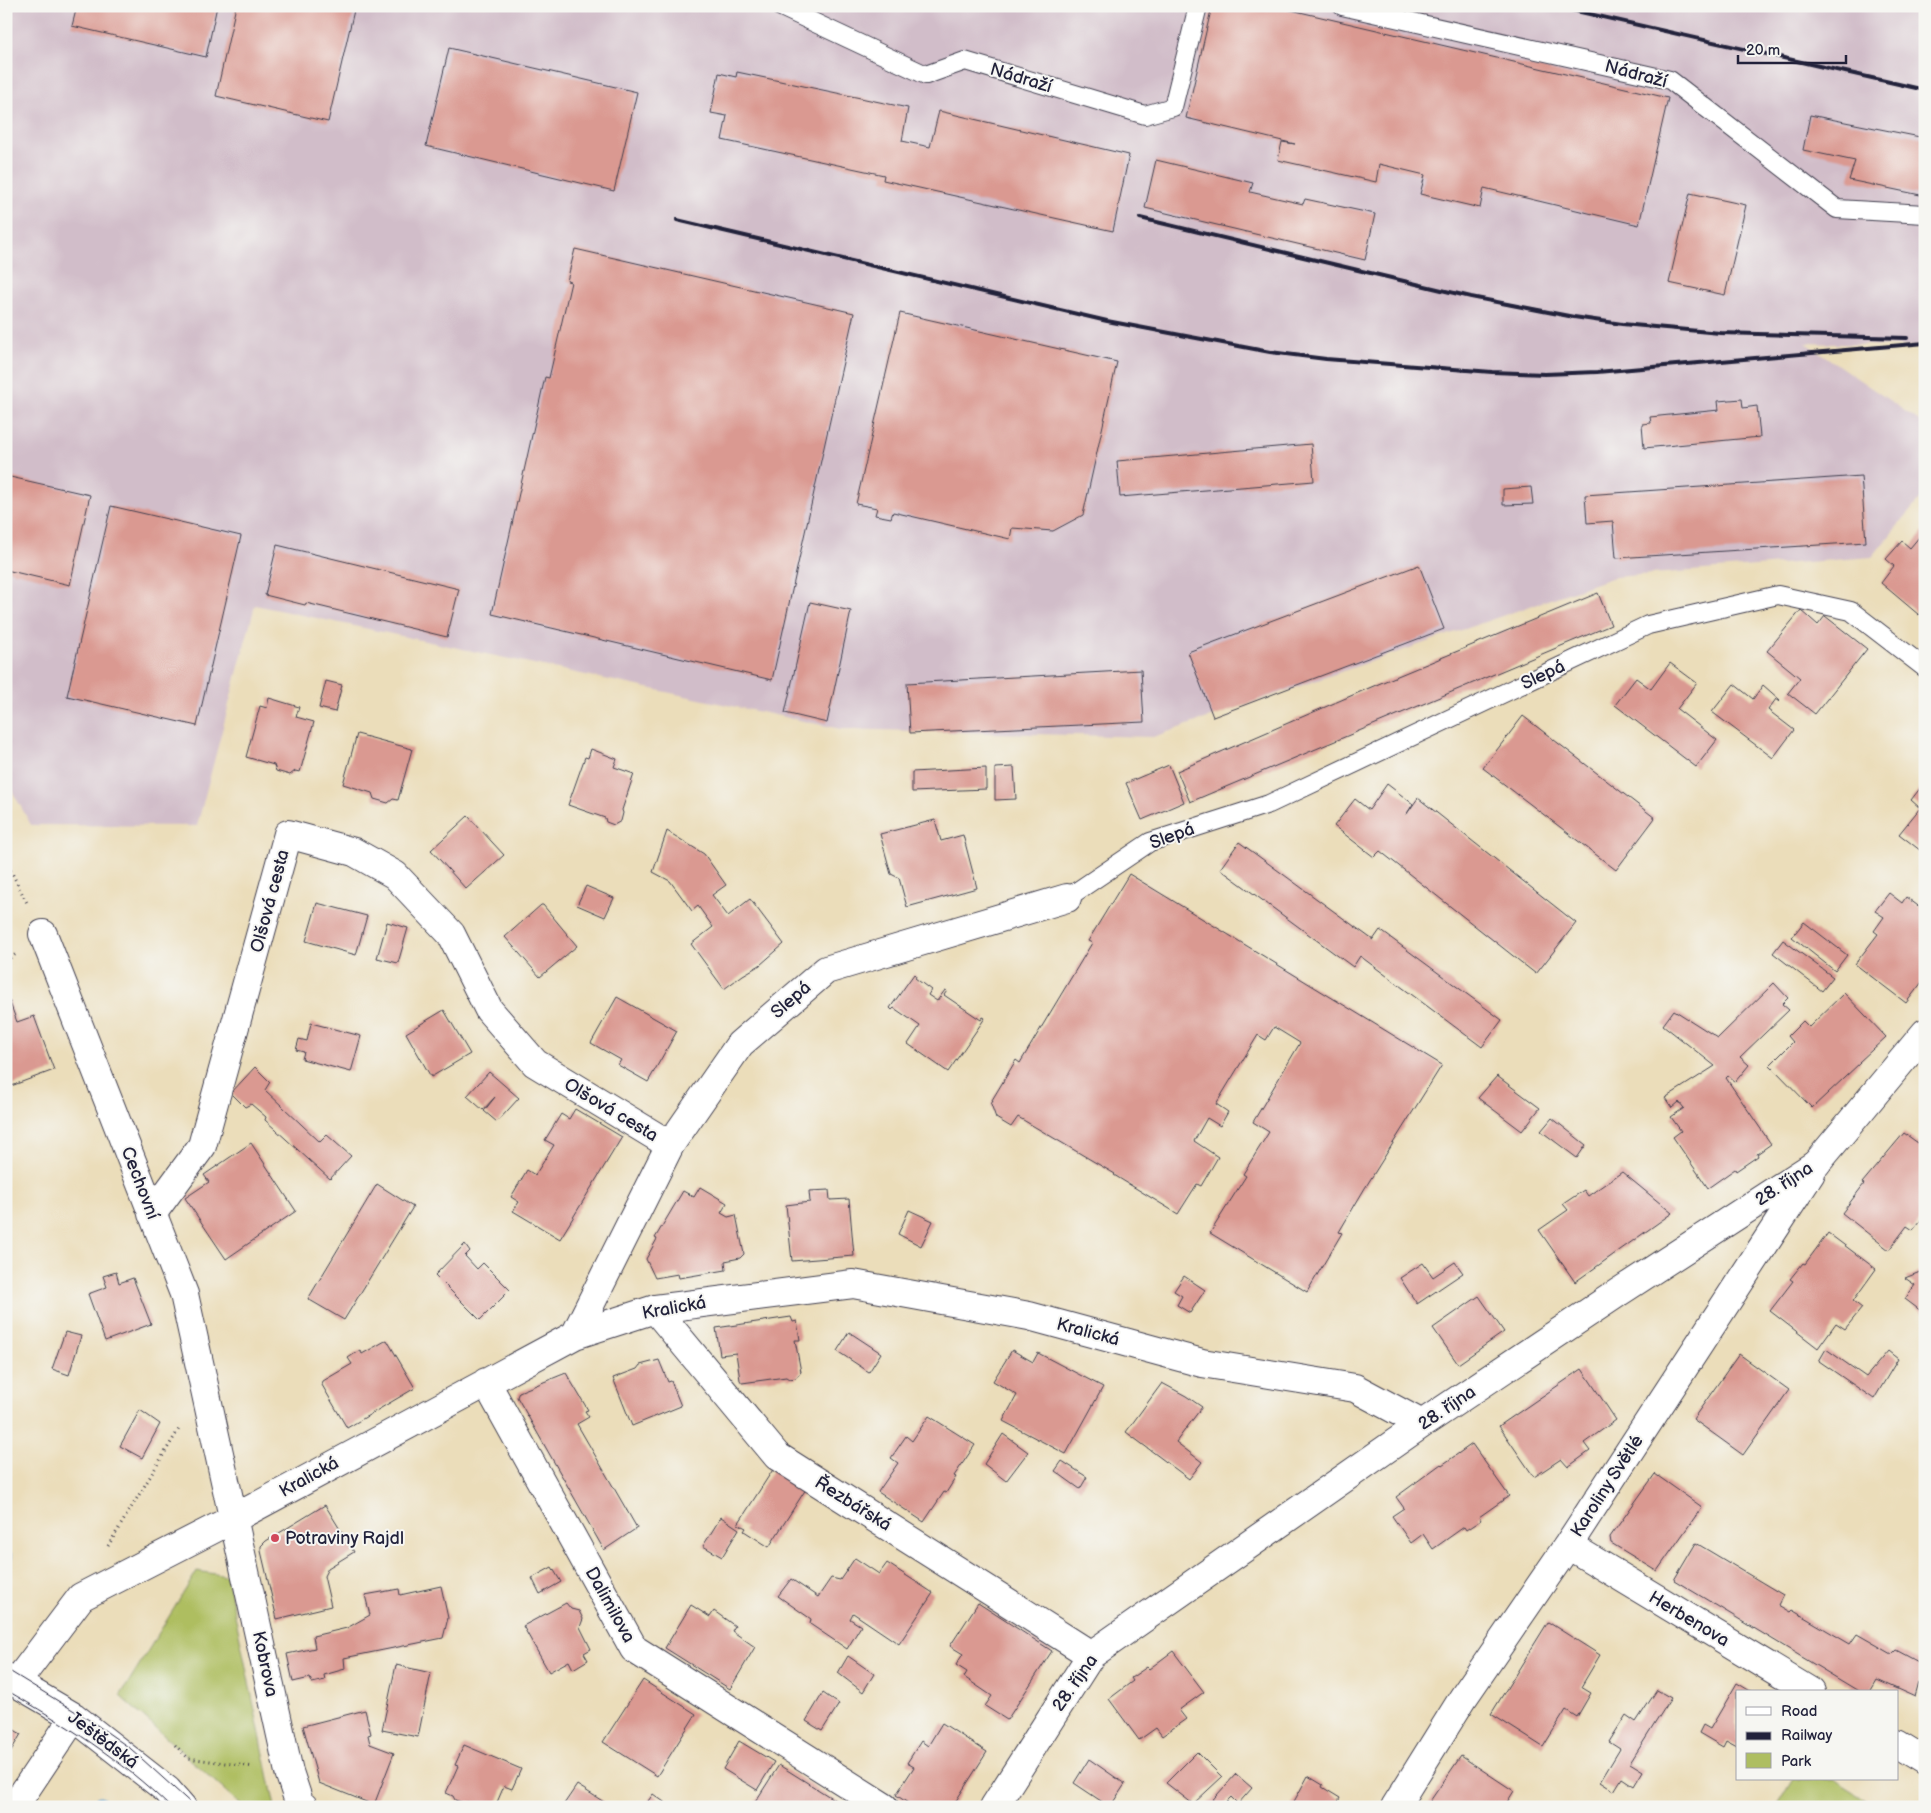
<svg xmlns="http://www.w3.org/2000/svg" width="1931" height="1813" font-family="'Balsamiq Sans',sans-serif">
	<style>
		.industrial { fill: #d1bdc9 }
		.green { fill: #aebe61; stroke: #68704e }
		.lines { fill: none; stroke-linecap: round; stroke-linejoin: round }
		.stream { stroke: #59a1cf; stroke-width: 11 }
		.building { fill: #da9991 }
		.service-casing { stroke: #403e4e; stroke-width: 20 }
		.minor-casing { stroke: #403e4e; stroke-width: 30 }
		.tertiary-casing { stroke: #403e4e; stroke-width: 30 }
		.path { stroke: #403e4e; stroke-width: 3; stroke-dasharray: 1 4; stroke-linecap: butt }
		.service { stroke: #fff; stroke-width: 18 }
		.minor { stroke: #fff; stroke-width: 28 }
		.tertiary { stroke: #fff; stroke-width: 28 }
		.tram { stroke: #22223b; stroke-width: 1 }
		.rail { stroke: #22223b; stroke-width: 4 }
		.poi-dot { fill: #d1495b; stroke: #f6f6f2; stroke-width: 2 }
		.labels { text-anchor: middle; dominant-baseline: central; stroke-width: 4; stroke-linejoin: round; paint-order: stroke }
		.street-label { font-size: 18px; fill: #22223b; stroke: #f6f6f2 }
		.poi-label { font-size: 18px; fill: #22223b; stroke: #f6f6f2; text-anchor: start }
	</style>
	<rect width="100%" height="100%" fill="#f6f6f2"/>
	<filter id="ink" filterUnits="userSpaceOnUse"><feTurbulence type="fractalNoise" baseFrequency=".02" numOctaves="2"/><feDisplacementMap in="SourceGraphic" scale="10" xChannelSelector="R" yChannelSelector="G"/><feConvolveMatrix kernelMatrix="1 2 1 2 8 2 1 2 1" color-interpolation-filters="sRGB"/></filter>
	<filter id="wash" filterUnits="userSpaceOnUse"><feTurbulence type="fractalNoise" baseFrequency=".0096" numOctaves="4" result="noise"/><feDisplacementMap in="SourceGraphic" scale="20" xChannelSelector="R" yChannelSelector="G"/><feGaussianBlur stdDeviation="1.12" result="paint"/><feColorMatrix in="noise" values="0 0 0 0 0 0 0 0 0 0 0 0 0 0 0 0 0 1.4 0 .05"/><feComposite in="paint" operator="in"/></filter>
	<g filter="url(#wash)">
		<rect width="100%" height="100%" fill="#ebddba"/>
		<path class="industrial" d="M6,6H1925V347L1806,343L1925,425V493L1872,557L1614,577L1153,737L841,729L255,605L197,826L31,825L6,780Z"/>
		<path class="green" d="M197,1571L227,1576L275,1807H243L120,1696Z
			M1793,1779H1834L1878,1807H1776Z"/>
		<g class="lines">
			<path class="stream" d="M6,1556L7,1557
				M100,1801L103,1807"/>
		</g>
		<g id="blocks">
			<path class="building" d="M77,6H217L206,57L72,26Z
				M236,6H355L328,122L216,96Z
				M1212,6H1274L1668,98L1639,225L1484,188L1480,208L1420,194L1425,175L1379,164L1376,182L1278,160L1282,142L1295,144L1186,118Z
				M449,48L637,92L614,191L426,146Z
				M737,72L908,108L902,141L930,147L939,111L1129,155L1113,231L883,180L884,175L722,140L727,116L711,113L719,73L736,77Z
				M1810,115L1925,138V196L1849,180L1855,161L1803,150Z
				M1156,160L1253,183L1250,192L1303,204L1305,199L1375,214L1365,260L1145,208Z
				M1690,193L1746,205L1725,295L1669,283Z
				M575,249L854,313L772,680L492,614L545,377L549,378L571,282L567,281Z
				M900,313L1117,362L1083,515L1053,531L1012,528L1010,539L893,512L891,518L875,515L877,508L856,504Z
				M1742,399L1743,408L1757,406L1760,437L1644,448L1642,424L1651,423L1650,417L1719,410L1718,401Z
				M1311,444L1314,481L1120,497L1117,461Z
				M6,476L90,495L70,585L6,570Z
				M1861,476L1866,542L1616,558L1613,521L1587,523L1585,495Z
				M1531,487L1533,504L1503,505V489Z
				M111,506L241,536L197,726L67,696Z
				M1925,530V608L1919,615L1881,583L1894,566L1886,559L1902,541L1910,548Z
				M277,545L459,589L447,637L306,603L305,605L265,595Z
				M1419,565L1444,629L1213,717L1188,652Z
				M1598,593L1611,625L1190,802L1177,771L1383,682Z
				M810,602L851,611L827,723L785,713Z
				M1801,610L1818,625L1825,616L1867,649L1815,714L1788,693L1800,678L1767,651Z
				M1670,663L1697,683L1677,709L1717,740L1696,767L1615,705L1636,678L1651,689Z
				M1141,670L1144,722L910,733L907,683Z
				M326,681L342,685L335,712L319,708Z
				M1734,684L1753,699L1763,685L1780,700L1779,701L1776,699L1768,710L1794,730L1773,758L1712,712Z
				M269,698L299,707L296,717L314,722L300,772L295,771L290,775L276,771L274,765L246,757L260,706L267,708Z
				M1523,716L1655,818L1616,870L1483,768Z
				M357,734L412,749L398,800L393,799L388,803L374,799L372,793L343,784Z
				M591,749L617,759L614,767L634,774L622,810L623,813L621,821L614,825L606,822L605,818L568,805L585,757L588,758Z
				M1169,765L1184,802L1142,820L1126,783Z
				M1014,767L1016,799L995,800V768Z
				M986,768V789L912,792V772Z
				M1925,782V854L1899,834L1920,808L1911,800Z
				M1387,784L1413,804L1406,815L1418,798L1576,923L1536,974L1380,851L1374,857L1334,826L1355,799L1369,810Z
				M468,816L504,855L466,889L431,850Z
				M935,820L941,841L963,835L977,888L907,907L899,878L891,874L880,834Z
				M667,831L704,854L726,885L712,895L728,916L750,899L784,944L760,965L743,975L724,989L691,944L713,927L698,906L692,911L670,881L653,872Z
				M1239,842L1373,940L1380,930L1502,1020L1482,1047L1360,956L1353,967L1220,869Z
				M1129,874L1442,1065L1365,1188L1339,1232L1342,1233L1307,1292L1210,1233L1246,1176L1243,1174L1269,1132L1253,1122L1300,1043L1274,1027L1266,1040L1258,1035L1216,1104L1228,1112L1220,1126L1207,1118L1194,1141L1218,1157L1201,1186L1197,1184L1178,1214L1114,1175L1115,1174L1018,1117L1011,1127L996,1118L991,1104L993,1101L992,1100L1016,1060L1020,1063L1092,943L1088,941Z
				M586,886L614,898L605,917L577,905Z
				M1889,893L1902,903L1906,897L1925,911V978L1906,1003L1855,964L1878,934L1874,931L1884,917L1875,911Z
				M317,903L367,916L356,955L306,941Z
				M541,905H543L577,946L540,977L505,937Z
				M387,922L408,928L398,963L377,958Z
				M1804,922L1847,955L1835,971L1792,937Z
				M1783,940L1833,977L1822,991L1773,953Z
				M914,974L916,976L915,978L931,990L928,995L937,1001L945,990L947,991L944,995L981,1020L983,1017L985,1018L948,1072L908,1044L920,1026L894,1008L892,1010L890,1008Z
				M1774,983L1788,998L1782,1004L1789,1010L1740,1057L1749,1065L1735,1082L1728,1076L1726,1078L1771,1144L1757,1154L1758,1156L1736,1171L1735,1169L1708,1188L1673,1137L1681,1131L1671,1117L1684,1108L1679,1102L1672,1108L1665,1098L1715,1066L1663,1025L1674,1010L1718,1038Z
				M1844,993L1886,1037L1859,1062L1860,1063L1812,1108L1770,1065L1793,1042L1788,1036L1803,1021L1809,1027Z
				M617,997L677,1031L648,1082L618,1065L621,1060L591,1043Z
				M9,1000L17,1022L34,1016L54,1070L11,1086L6,1074V1001Z
				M444,1010L470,1054L431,1077L406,1033Z
				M311,1023L361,1036L351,1072L302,1059L304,1052L296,1050L299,1039L307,1041Z
				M255,1067L270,1082L265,1090L320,1142L327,1135L351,1156L330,1179L265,1120L266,1117L251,1104L245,1107L231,1093Z
				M489,1072L519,1098L497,1122L484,1111L495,1097L483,1110L467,1096Z
				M1497,1076L1540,1108L1522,1131L1478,1098Z
				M575,1109L622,1137L560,1239L513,1211L519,1202L511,1197L527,1170L535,1175L544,1161L554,1145L545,1140L561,1114L569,1119Z
				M1552,1118L1586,1145L1577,1158L1541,1131Z
				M1904,1133L1925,1148V1215L1913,1230L1907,1226L1889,1250L1842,1213L1864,1184L1862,1183Z
				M251,1143L296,1211L226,1259L185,1198L209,1182L204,1175Z
				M1622,1172L1672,1213L1575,1282L1539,1230L1568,1210L1563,1204L1584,1190L1588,1196Z
				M377,1184L413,1207L344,1320L308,1299Z
				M700,1187L727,1203L721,1213L728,1217L736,1215L744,1254L740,1258L725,1261L726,1270L679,1278L678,1274L655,1278L646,1259L657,1239L655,1238L683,1191L694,1197Z
				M829,1190L830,1200L849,1199L854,1256L792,1261L786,1205L810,1202L809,1191Z
				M909,1210L933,1221L921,1246L898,1234Z
				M1828,1233L1876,1269L1853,1301L1862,1308L1845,1329L1836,1323L1818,1348L1770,1311L1793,1281L1790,1279L1803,1263L1805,1264Z
				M465,1244L470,1251L465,1256L477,1269L483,1263L510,1290L480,1320L435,1275Z
				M1455,1262L1463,1273L1417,1304L1400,1278L1423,1263L1433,1277Z
				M1925,1270V1314L1905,1299L1915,1285L1905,1278Z
				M116,1272L119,1283L133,1278L151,1324L105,1341L88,1294L107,1287L103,1276Z
				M1184,1276L1205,1290L1190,1313L1177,1305L1182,1296L1174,1291Z
				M1479,1296L1504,1332L1458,1364L1433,1328Z
				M791,1317L793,1322L797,1321L800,1340H795L801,1372L796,1378L789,1379L786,1377L742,1383L740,1380L736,1353L720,1355L716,1328Z
				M65,1332L81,1336L69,1375L52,1369Z
				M849,1332L881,1353L869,1372L837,1351Z
				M387,1340L415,1388L347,1428L322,1385L323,1381L352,1364L348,1358L360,1350L362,1354Z
				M1826,1349L1866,1377L1888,1351L1898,1359L1874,1399L1819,1361Z
				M1012,1350L1033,1362L1038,1353L1103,1387L1066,1454L1003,1421L1017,1395L993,1381Z
				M1739,1354L1789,1390L1743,1455L1693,1419Z
				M659,1360L668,1382L671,1381L681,1406L632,1426L613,1378L637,1369L640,1365Z
				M1582,1369L1616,1420L1584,1443L1590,1451L1568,1467L1561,1459L1534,1477L1499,1426Z
				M566,1373L588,1410L585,1411L589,1417L577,1424L637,1528L604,1550L517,1397L519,1392Z
				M1162,1383L1186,1396L1202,1407L1176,1442L1202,1462L1189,1479L1126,1432Z
				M140,1410L160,1424L142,1458L120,1446Z
				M929,1416L975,1445L954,1476L956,1477L946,1493L944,1492L924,1522L878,1492L898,1463L891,1458L906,1436L912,1441Z
				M1003,1434L1028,1452L1006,1481L984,1464Z
				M1472,1444L1509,1496L1479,1517L1481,1520L1466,1530L1464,1527L1433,1549L1423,1534L1411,1543L1392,1516L1404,1508L1396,1497L1441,1464L1442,1465Z
				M1062,1461L1087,1477L1080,1489L1055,1471Z
				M774,1468L806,1489L769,1547L744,1531L746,1528L738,1524Z
				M1655,1474L1702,1507L1657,1571L1611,1543L1610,1537Z
				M325,1505L354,1552L328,1568L324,1576L331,1606L277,1619L261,1551V1546L266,1541Z
				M721,1517L739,1529L722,1557L703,1546Z
				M1696,1543L1783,1595L1778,1605L1790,1612L1792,1610L1850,1644L1857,1634L1892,1654L1896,1650L1924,1665L1915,1697L1877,1680L1870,1692H1860L1674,1580Z
				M855,1558L879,1574L887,1563L933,1593L899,1644L853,1613L850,1619L861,1626L847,1649L810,1624L811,1619L778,1596L791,1579L818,1597L831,1578L840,1580Z
				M552,1567L561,1582L540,1594L532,1578Z
				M441,1586L448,1618L443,1638L344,1658L345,1669L324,1675L325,1680L312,1683L310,1678L293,1682L287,1654L315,1648L313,1636L347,1628L370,1615L365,1595L399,1589L400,1595Z
				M566,1603L571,1609L579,1611L583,1619L580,1627L591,1649L584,1653L588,1660L573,1669L569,1661L549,1672L523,1626Z
				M978,1603L1052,1651L1007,1720L985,1706L992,1696L964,1677L967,1672L956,1665L963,1654L950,1646Z
				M691,1605L710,1617L714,1611L735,1626L732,1631L755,1647L730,1689L665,1648Z
				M1548,1622L1600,1655L1581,1687L1591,1693L1577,1717L1566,1710L1543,1747L1491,1714Z
				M1173,1651L1204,1692L1179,1710L1186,1719L1162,1736L1156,1728L1139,1740L1109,1699L1133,1681L1131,1678L1147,1667L1149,1669Z
				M848,1656L874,1674L863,1692L838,1673Z
				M396,1665L431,1673L418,1737L382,1730Z
				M643,1680L696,1714L657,1776L603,1742Z
				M1737,1683L1752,1692H1737V1747L1726,1741L1723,1747L1699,1733L1703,1725L1710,1729Z
				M1657,1690L1671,1698L1630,1763L1643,1771L1634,1786L1622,1778L1614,1791L1600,1782L1620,1749L1609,1742L1626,1715L1636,1722Z
				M823,1693L839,1704L822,1731L806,1721Z
				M365,1710L371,1734L368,1735L370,1744L394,1753L374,1805L319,1783L303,1726Z
				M942,1723L987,1752L952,1807H914L896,1795L914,1767L907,1763L921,1741L928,1746Z
				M6,1725L21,1734L6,1759Z
				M739,1741L774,1762L757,1790L723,1769Z
				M464,1745L521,1769L512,1789L504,1786L495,1807H479L468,1802L464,1803L455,1800L453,1796L446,1793L458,1766L455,1765Z
				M1197,1752L1222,1777L1193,1804L1166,1783Z
				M1461,1756L1514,1791L1504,1807H1426Z
				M1089,1759L1125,1784L1110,1807L1074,1783Z
				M779,1765L846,1807H752Z
				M1236,1774L1252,1788L1238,1804L1231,1797L1221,1807H1206Z
				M1308,1776L1323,1785L1322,1787L1340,1798L1335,1807H1291Z
				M577,1785L612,1807H562Z
				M653,1794L671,1807H644Z"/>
		</g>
	</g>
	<g filter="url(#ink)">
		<use href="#blocks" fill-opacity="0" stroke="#403e4e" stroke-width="1"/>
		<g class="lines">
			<defs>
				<path id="service" d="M779,6L926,75L965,61L1145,115L1173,107L1198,6
					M1342,6L1670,80L1837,209L1925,214
					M1067,898L1150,842L1269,804L1648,625L1778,595L1851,611L1925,668"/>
				<path id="minor" d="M43,934L184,1294L289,1772L299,1802L304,1807
					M152,1214L202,1146L288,834L354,852L395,875L451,934L489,1010L535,1063L670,1145
					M655,1309L777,1456L1091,1655
					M575,1335L670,1145L740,1044L826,970L1067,898
					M486,1382L634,1649L884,1807
					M1568,1545L1811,1692
					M6,1677L74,1717L167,1790L182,1807
					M16,1683L81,1597L233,1519L575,1335L655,1309L853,1284L1029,1316L1202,1363L1355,1388L1422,1424
					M1897,1744L1925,1761
					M14,1807L74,1717
					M994,1807L1091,1655L1422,1424L1619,1292L1816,1164
					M1395,1807L1463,1698L1568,1545L1811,1173"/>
				<path id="tertiary" d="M1816,1164L1925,1033"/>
			</defs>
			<use href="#service" class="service-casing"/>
			<use href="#minor" class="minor-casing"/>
			<use href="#tertiary" class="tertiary-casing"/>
			<path class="path" d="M6,861L28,905
				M6,961L16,954
				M108,1546L179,1429
				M175,1745L188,1758L254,1767"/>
			<use href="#service" class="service"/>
			<use href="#minor" class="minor"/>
			<use href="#tertiary" class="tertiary"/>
			<path class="tram" d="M6,1669L94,1723L131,1749L195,1807
				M6,1690C65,1724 121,1759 170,1807"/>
			<path class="rail" d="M1554,6L1925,90
				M1140,218L1471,297L1574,317L1622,324L1720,333L1907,338
				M677,220L1107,321L1270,352L1326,359L1492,372L1545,374L1597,372L1925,343"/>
		</g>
	</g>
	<circle class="poi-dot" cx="275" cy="1538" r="5"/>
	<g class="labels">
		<g class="street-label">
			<text transform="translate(1636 74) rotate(15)">Nádraží</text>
			<text transform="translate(1021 78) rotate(17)">Nádraží</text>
			<text transform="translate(1543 675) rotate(-25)">Slepá</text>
			<text transform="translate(1172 836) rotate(-20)">Slepá</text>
			<text transform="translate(270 901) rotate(-75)">Olšová cesta</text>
			<text transform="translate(791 1000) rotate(-41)">Slepá</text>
			<text transform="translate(611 1110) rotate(31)">Olšová cesta</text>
			<text transform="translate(140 1183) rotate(69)">Cechovní</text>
			<text transform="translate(1784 1184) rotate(-33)">28. října</text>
			<text transform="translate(674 1308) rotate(-10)">Kralická</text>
			<text transform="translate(1088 1332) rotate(15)">Kralická</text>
			<text transform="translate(1447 1408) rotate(-34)">28. října</text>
			<text transform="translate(309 1477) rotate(-29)">Kralická</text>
			<text transform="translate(1607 1486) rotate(-57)">Karoliny Světlé</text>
			<text transform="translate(853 1504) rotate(32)">Řezbářská</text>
			<text transform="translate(610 1605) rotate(61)">Dalimilova</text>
			<text transform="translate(1689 1619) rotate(31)">Herbenova</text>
			<text transform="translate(265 1664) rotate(78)">Kobrova</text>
			<text transform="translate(1075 1683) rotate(-55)">28. října</text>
			<text transform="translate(103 1740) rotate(37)">Ještědská</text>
		</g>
		<g class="poi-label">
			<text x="285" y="1538">Potraviny Rajdl</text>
		</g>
	</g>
	<rect width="1931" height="1813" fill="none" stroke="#f6f6f2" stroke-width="25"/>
	<rect x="1736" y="1690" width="162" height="90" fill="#f6f6f2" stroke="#a1a1a9"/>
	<rect x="1746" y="1707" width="25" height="8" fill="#ffffff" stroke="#a1a1a9"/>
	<text x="1781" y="1716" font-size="15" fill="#22223b">Road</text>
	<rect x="1746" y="1732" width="25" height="8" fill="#22223b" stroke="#a1a1a9"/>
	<text x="1781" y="1740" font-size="15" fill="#22223b">Railway</text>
	<rect x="1746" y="1753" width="25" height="15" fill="#aebe61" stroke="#a1a1a9"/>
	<text x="1781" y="1766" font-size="15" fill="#22223b">Park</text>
	<path d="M1738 55v8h108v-8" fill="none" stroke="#22223b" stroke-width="2.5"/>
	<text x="1746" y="55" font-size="15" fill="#22223b" stroke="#f6f6f2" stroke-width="4" paint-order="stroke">20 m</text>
</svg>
